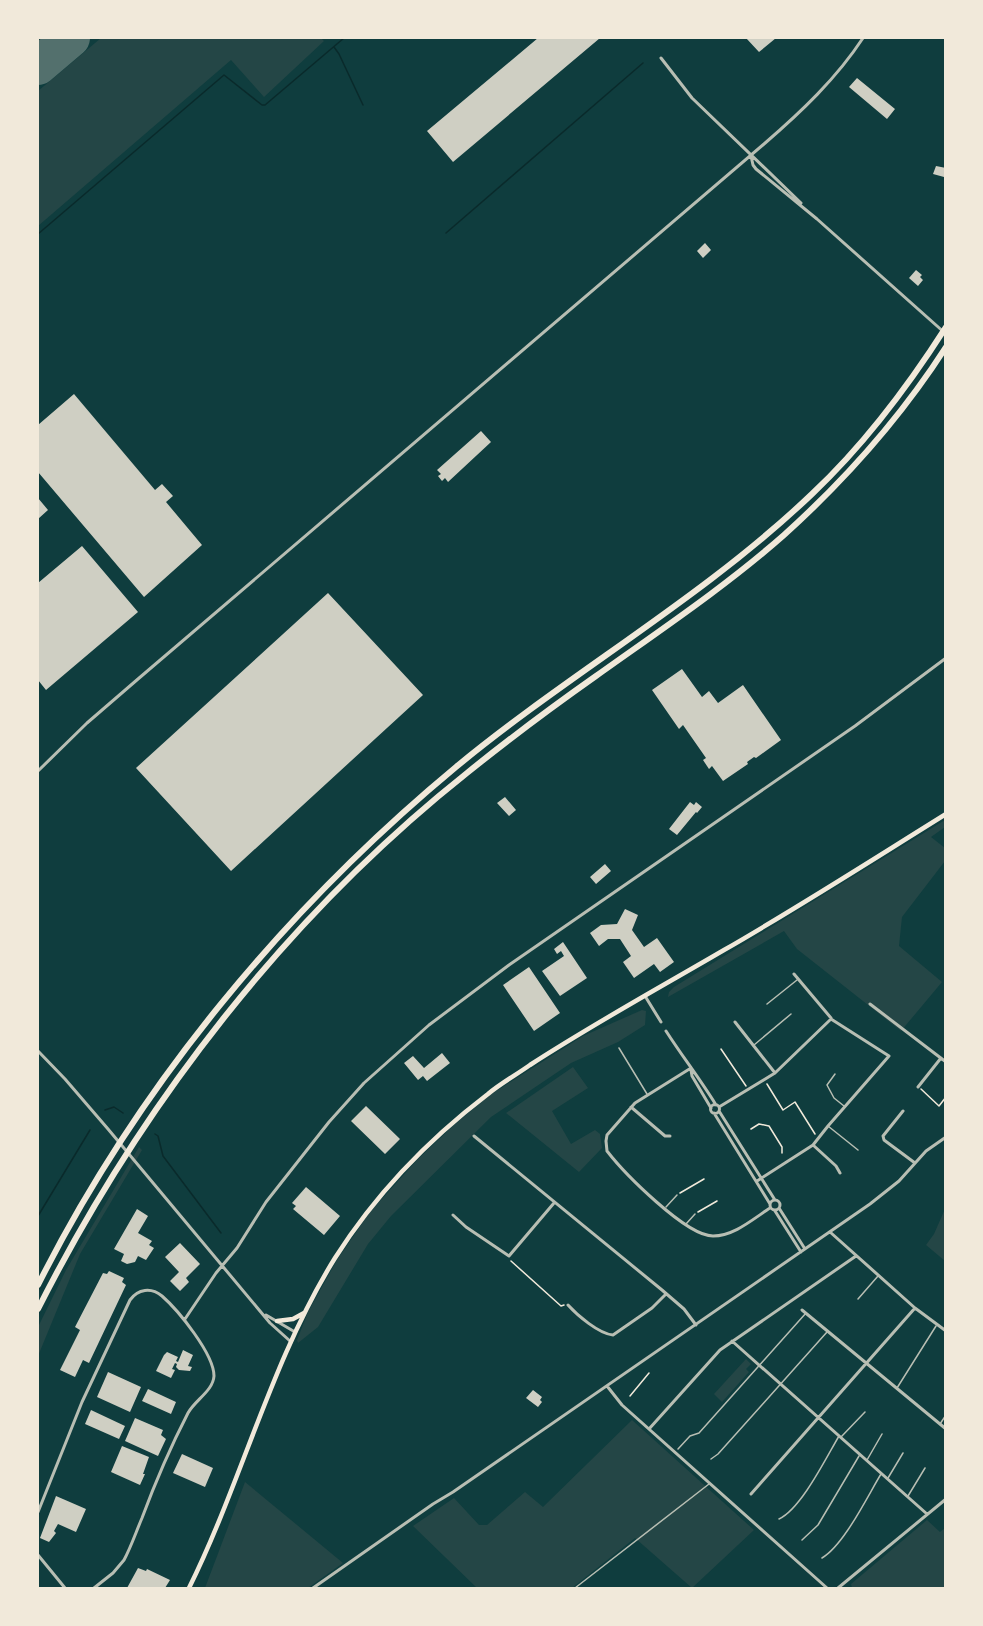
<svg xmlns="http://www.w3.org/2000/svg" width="983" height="1626" font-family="Poppins,sans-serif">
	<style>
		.green { fill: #244646 }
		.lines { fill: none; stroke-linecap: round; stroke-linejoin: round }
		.stream { stroke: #0a2a2b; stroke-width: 1.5 }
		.runway { stroke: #53706d; stroke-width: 38 }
		.building { fill: #cfcfc3 }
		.path { stroke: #f1e9da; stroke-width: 1.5 }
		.service { stroke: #b8beb3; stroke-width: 1.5 }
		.minor { stroke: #b8beb3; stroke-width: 3 }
		.secondary { stroke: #f1e9da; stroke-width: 4.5 }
		.motorway { stroke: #f1e9da; stroke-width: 6 }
	</style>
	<rect width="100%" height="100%" fill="#0f3d3e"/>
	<path class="green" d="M101,38H321L324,41L264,97L231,60L38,226V91Z
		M945,820V827L931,837L945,848V861L902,917L899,946L942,982L901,1031L797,949L784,931L668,997L669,992L674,987Z
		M642,1010L646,1011L645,1025L618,1042L571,1063L491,1117L391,1216L368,1244L318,1327L298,1343L297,1340L308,1312L337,1260L370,1212L418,1159L455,1124L490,1095L583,1036Z
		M573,1067L588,1088L552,1111L571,1144L595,1130L600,1134L602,1148L579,1172L506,1113Z
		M139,1147L142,1150L80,1254L38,1356V1327L66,1270Z
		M945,1209V1261L926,1245L934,1234Z
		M746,1359L751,1364L746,1369L749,1372L722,1402L714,1394Z
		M632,1420L754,1530L692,1588L635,1538L572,1588H477L413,1526L454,1498L479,1525H487L525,1492L543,1507Z
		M245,1482L343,1563L308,1588H205Z
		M927,1520L940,1532L945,1528V1588H852L851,1584Z"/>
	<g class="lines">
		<path class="stream" d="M334,47L339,54L363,105
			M446,233L643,63
			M38,234L224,75L262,105H265L344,38
			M105,1110L114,1107L123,1113
			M155,1134L158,1136L163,1156L221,1233
			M38,1216L90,1130"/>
		<path class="runway" d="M38,66L71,38"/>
	</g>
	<path class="building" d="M538,38H600L453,162L427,131Z
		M746,38H776L759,52Z
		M857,78L895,109L887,119L849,87Z
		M936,166L946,168L944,177L933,174Z
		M705,243L711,250L703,258L697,251Z
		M916,270L922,275L920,277L923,280L918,286L909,278Z
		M74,394L155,490L162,484L173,496L166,502L202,545L144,597L38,472V425Z
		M481,431L491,442L448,482L445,478L442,481L438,476L441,474L437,470Z
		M38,498L48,510L38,519Z
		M82,546L138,612L46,690L38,680V583Z
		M328,593L423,695L231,871L136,768Z
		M682,669L702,697L709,691L718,703L743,685L781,740L756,758L754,757L747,762L748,764L723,781L712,766L709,769L703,760L706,758L683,725L679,729L652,690Z
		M505,797L516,810L509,816L497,803Z
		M690,802L694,805L696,802L702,807L697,813L696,812L677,835L669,829Z
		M605,864L611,871L596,884L590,877Z
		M625,909L638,915L632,930L644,947L657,938L674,962L660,972L654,964L634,978L623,962L631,956L620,939H608L599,946L590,933L601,925L617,924Z
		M563,942L587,978L560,996L542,971L564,956L561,951L557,954L554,949Z
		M529,967L560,1013L534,1031L503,985Z
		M442,1053L450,1063L427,1081L423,1076L418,1080L404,1063L413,1056L424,1068Z
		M366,1106L400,1139L385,1154L351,1121Z
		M306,1187L340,1216L324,1235L293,1209L296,1206L292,1203Z
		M137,1209L148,1216L138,1233L152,1241L149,1245L154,1248L146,1260L138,1256L135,1262L127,1264L121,1261L124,1254L114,1249Z
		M180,1243L200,1264L186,1278L189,1282L180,1291L170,1281L179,1272L165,1257Z
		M109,1271L124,1278L122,1282L126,1285L89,1363L83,1360L75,1377L60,1370L80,1330L75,1327L103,1273L107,1274Z
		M183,1350L193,1355L188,1366L192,1367L190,1371L179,1370L176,1367L177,1364L175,1363L172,1369L175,1370L171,1378L156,1371L164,1355L167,1352L178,1357L176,1361L178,1362Z
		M108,1372L141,1387L130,1412L97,1397Z
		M148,1389L176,1402L171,1414L142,1401Z
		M533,1390L542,1397L540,1400L542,1402L538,1407L526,1398Z
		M91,1410L125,1426L119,1439L85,1424Z
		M135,1418L163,1430L161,1435L166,1439L158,1456L125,1441Z
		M122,1446L149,1457L143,1474H145L140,1485L111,1472Z
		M182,1454L213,1468L205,1487L173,1473Z
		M56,1496L86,1509L76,1532L58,1524L54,1531L56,1533L49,1542L40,1538Z
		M138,1568L146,1571L147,1569L170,1580L165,1588H127Z"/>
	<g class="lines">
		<path class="path" d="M721,1049L746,1086
			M767,1084L783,1110L795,1102L815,1134
			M921,1089L939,1106L946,1097
			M751,1129L759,1124L769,1126L782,1147V1153
			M680,1193L704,1179
			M698,1212L717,1201
			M511,1261L561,1306L564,1305
			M630,1396L649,1373"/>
		<path class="service" d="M767,1004L797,980
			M754,1045L791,1014
			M619,1048L647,1094
			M835,1074L827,1085L834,1098L844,1106
			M828,1126L858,1150
			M666,1207L677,1195
			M686,1224L695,1214
			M858,1299L878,1276
			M897,1388L936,1326
			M940,1424L946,1415
			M841,1437L865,1412
			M678,1449L690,1436L699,1433L806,1313
			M711,1459L718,1454L827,1332
			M867,1460L882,1434
			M888,1478L903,1453
			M908,1496L925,1468
			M779,1519C801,1509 826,1458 839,1436
			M802,1540L818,1525L859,1456
			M822,1558C844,1545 867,1497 881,1474
			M575,1588L709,1484"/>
		<path class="minor" d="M661,58L692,98L801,203
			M751,156L753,165L756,169L817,219L946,334
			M38,771L87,723L138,679L764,144C801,112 836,79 863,38
			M794,974L831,1018
			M645,996L661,1022
			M870,1004L946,1062
			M735,1022L775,1073
			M666,1031C682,1056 700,1079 716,1105
			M38,1051L65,1079L108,1129L270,1323L290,1341
			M691,1068L635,1103L607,1135L606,1141L607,1151C624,1173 686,1236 713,1236C734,1236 753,1219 770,1208
			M691,1070L692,1076L711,1108
			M918,1087L941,1058
			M710.5 1109a4.5 4.5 0 1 1 9 0a4.5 4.5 0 1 1-9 0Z
			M631,1107L665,1136H670
			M719,1107L775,1073L831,1019L889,1056L828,1126L813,1145L757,1181
			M719,1111L775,1200
			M903,1111L883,1136L884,1140L915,1163
			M714,1113L770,1204
			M474,1136L662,1290L684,1309L696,1325
			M813,1145L836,1166L840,1173
			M770 1205a5 5 0 1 1 10 0a5 5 0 1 1-10 0Z
			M779,1208L805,1249
			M775,1211L801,1252
			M453,1215L466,1227L509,1256L554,1203
			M830,1232L915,1308L946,1331
			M568,1305C577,1315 599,1334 613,1335L652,1308L666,1294
			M802,1310L946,1429
			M266,1315L295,1332
			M185,1319L216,1273L237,1248L266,1202L329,1122L364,1083L429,1025L509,965L855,726L946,658
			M732,1341L927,1514
			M607,1386L622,1405L827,1588
			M649,1429L720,1350L856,1256
			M751,1494L915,1308
			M38,1512L82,1402L130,1300C138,1289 151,1287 162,1296C178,1310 214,1354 214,1376C213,1391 195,1400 188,1413C171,1446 155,1483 142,1518C136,1532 131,1547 124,1560L113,1573L94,1588
			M38,1555L65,1588
			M313,1588L433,1504L453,1492L870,1204L899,1181L926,1151L946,1137
			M838,1588L946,1499"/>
		<path class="secondary" d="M277,1321L293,1319L304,1313
			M189,1588C242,1481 271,1361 335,1258C375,1195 429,1139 488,1094C501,1083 516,1075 530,1065C593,1024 659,988 724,950C799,907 872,860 946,814"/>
		<path class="motorway" d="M38,1285C138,1086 285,909 456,767C571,672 703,598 812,494C864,445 907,388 946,327
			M38,1309C141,1105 287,916 467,773C509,739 552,707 596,676C659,631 725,587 784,535C846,479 901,417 946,347"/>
	</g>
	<rect width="983" height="1626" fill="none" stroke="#f1e9da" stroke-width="78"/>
</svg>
